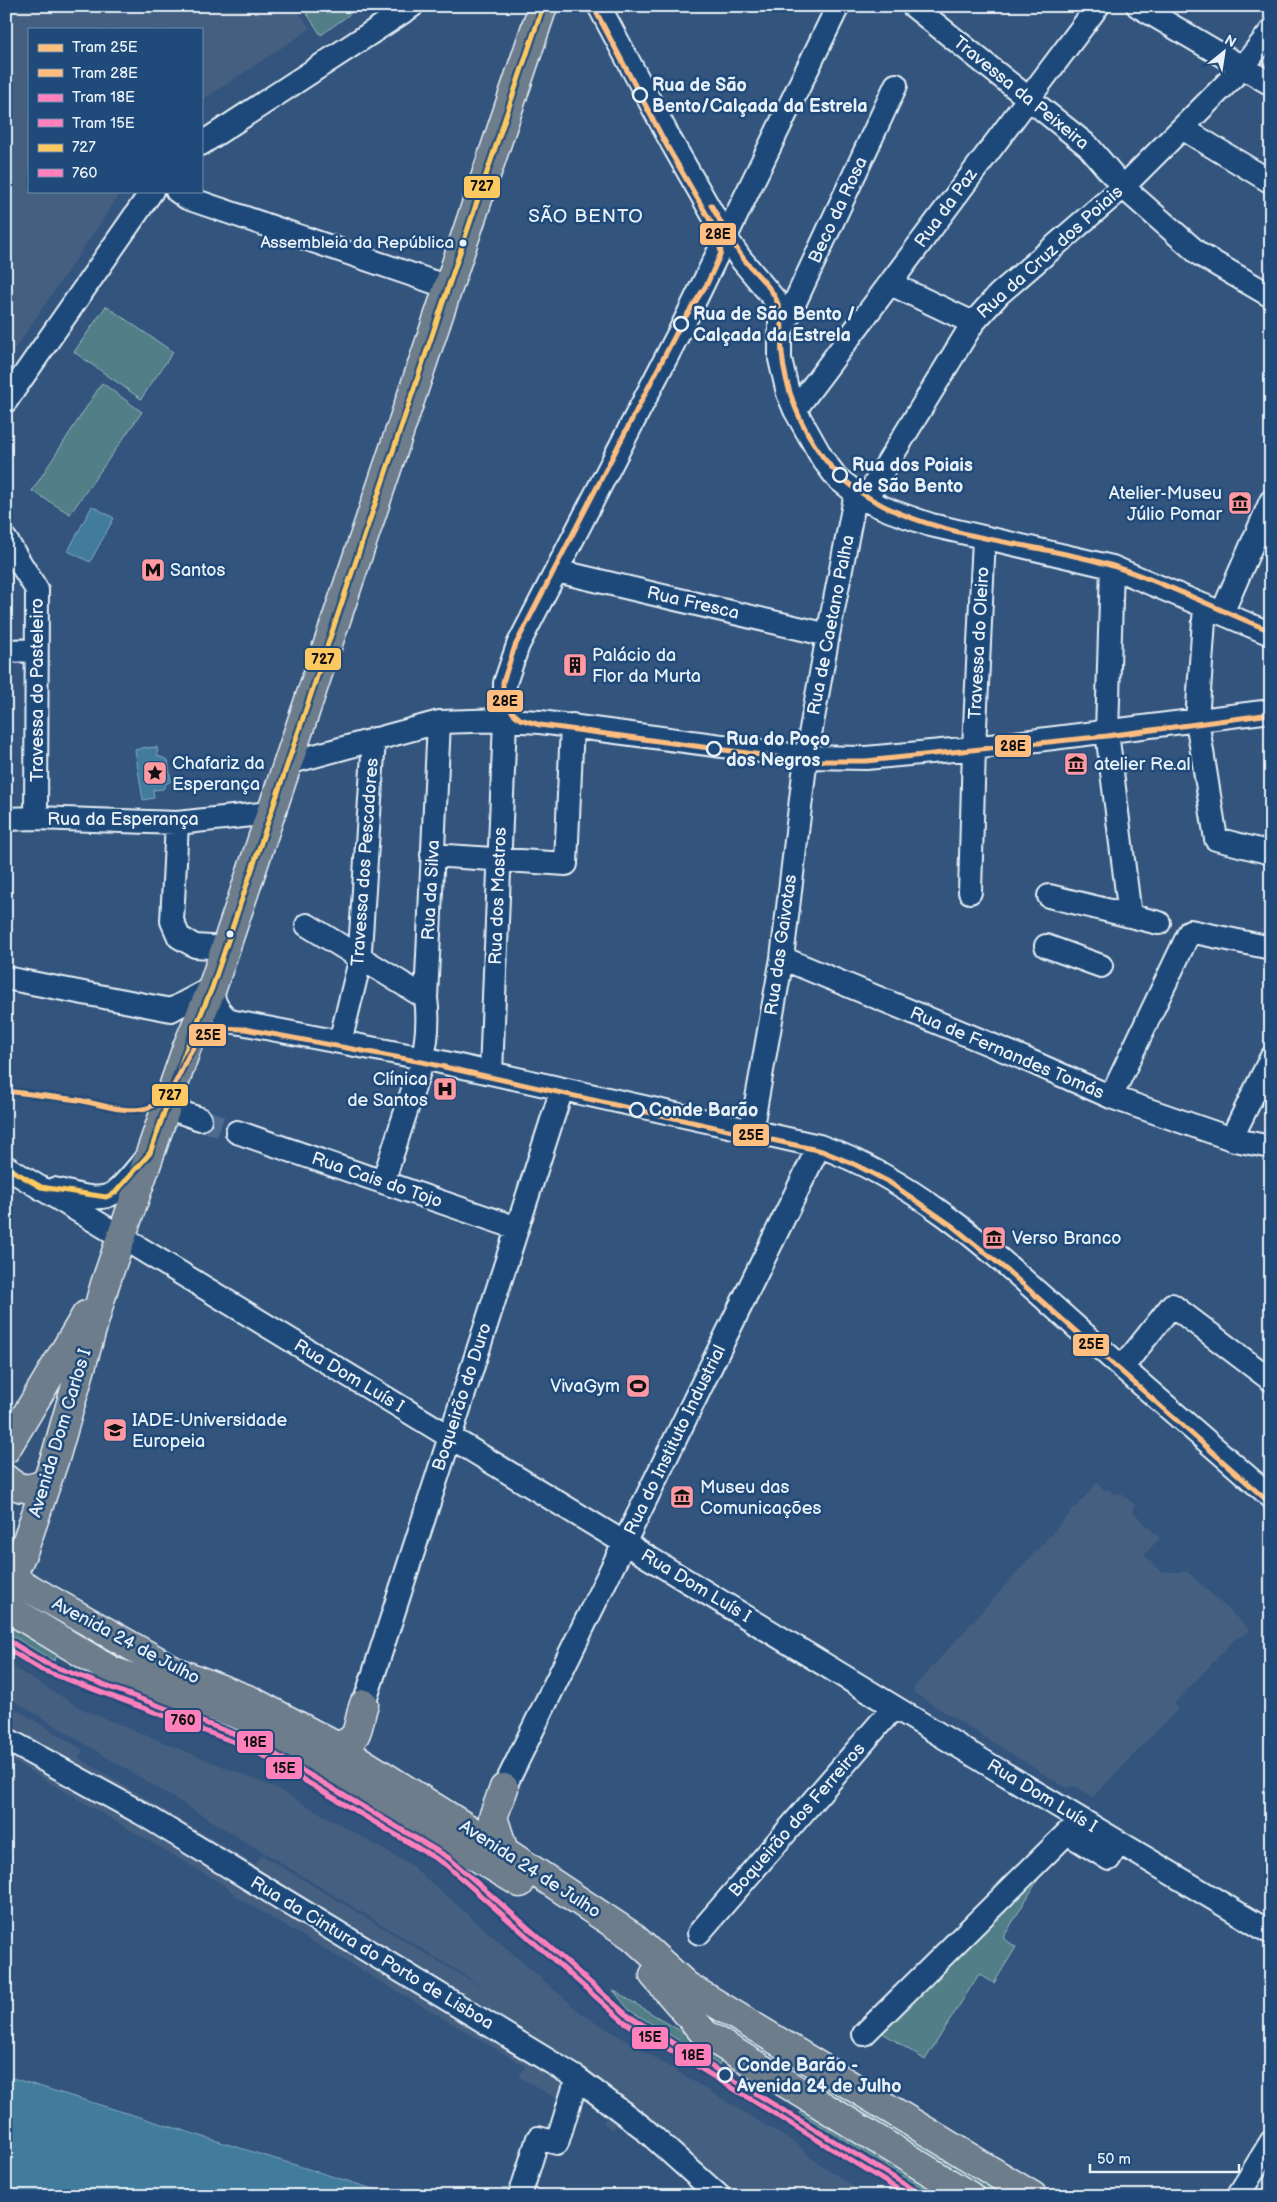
<svg xmlns="http://www.w3.org/2000/svg" width="1277" height="2202" font-family="'Balsamiq Sans',sans-serif">
	<style>
		.built { fill: #445e81 }
		.green { fill: #517e87; stroke: #9cb8c0 }
		.water { fill: #427b9c; stroke: #84aac1 }
		.lines { fill: none; stroke-linecap: round; stroke-linejoin: round }
		.minor-tunnel { stroke: #4e6c8f; stroke-width: 22; stroke-dasharray: 22 11; stroke-linecap: butt }
		.minor-casing { stroke: #e8f1f8; stroke-width: 26 }
		.major-casing { stroke: #e8f1f8; stroke-width: 31 }
		.minor { stroke: #1f4a7a; stroke-width: 22 }
		.major { stroke: #6d7d8c; stroke-width: 28 }
		.bus-1-casing { stroke: #1f4a7a; stroke-width: 9 }
		.bus-2-casing { stroke: #1f4a7a; stroke-width: 9 }
		.bus-1 { stroke: #fdc960; stroke-width: 5 }
		.bus-2 { stroke: #ff80bb; stroke-width: 5 }
		.tram-1-casing { stroke: #1f4a7a; stroke-width: 9 }
		.tram-2-casing { stroke: #1f4a7a; stroke-width: 9 }
		.tram-3-casing { stroke: #1f4a7a; stroke-width: 9 }
		.tram-4-casing { stroke: #1f4a7a; stroke-width: 9 }
		.tram-1 { stroke: #ffbf80; stroke-width: 5 }
		.tram-2 { stroke: #ffbe80; stroke-width: 5 }
		.tram-3 { stroke: #ff80bb; stroke-width: 5 }
		.tram-4 { stroke: #ff80bb; stroke-width: 5 }
		.stop-dot { fill: #1f4a7a; stroke: #e8f1f8; stroke-width: 2.5 }
		.bus-dot { fill: #e8f1f8; stroke: #1f4a7a; stroke-width: 2 }
		.labels { text-anchor: middle; dominant-baseline: central; stroke-width: 5; stroke-linejoin: round; paint-order: stroke }
		.bus-label { font-size: 17px; fill: #e8f1f8; stroke: #1f4a7a; text-anchor: end }
		.stop-label { font-size: 18px; font-weight: bold; fill: #e8f1f8; stroke: #1f4a7a; text-anchor: start }
		.street-label { font-size: 18px; fill: #e8f1f8; stroke: #1f4a7a }
		.poi-label { font-size: 18px; fill: #e8f1f8; stroke: #1f4a7a; text-anchor: start }
		.neighbourhood-label { font-size: 19px; letter-spacing: 1px; fill: #e8f1f8; stroke: #1f4a7a }
		.line-badge { stroke: #1f4a7a; stroke-width: 2 }
		.pale-badge-label { font-size: 14px; text-anchor: middle; font-weight: bold; fill: #111 }
	</style>
	<rect width="100%" height="100%" fill="#33547d"/>
	<filter id="ink" filterUnits="userSpaceOnUse"><feTurbulence type="fractalNoise" baseFrequency=".02" numOctaves="2"/><feDisplacementMap in="SourceGraphic" scale="10" xChannelSelector="R" yChannelSelector="G"/><feConvolveMatrix kernelMatrix="1 2 1 2 8 2 1 2 1" color-interpolation-filters="sRGB"/></filter>
	<g filter="url(#ink)">
		<path class="built" d="M6,6H295L310,29L201,101V29H29V191H122L6,362Z
			M1271,42V74L1254,65Z
			M1097,1483L1106,1491L1108,1489L1115,1494L1121,1493L1135,1505L1132,1511L1160,1538L1144,1555L1162,1572H1188L1251,1631L1235,1639L1174,1704L1178,1709L1093,1797L1075,1786L1066,1788L914,1693V1687Z
			M6,1663L84,1710L276,1788L411,1865L581,2013L798,2145L811,2158L868,2196H745L619,2120L613,2130L603,2124L607,2115L571,2093L564,2103L519,2077L525,2066L239,1899L224,1885L6,1757V1710L9,1705L83,1750L79,1758L255,1865L262,1855L488,1991L460,1972L6,1696Z"/>
		<path class="green" d="M302,6H361L321,35Z
			M106,306L173,352L141,399L74,352Z
			M102,383L142,412L70,514L32,491Z
			M6,1622L58,1654L54,1661L6,1632Z
			M1045,1868L1003,1938L1016,1947L994,1983L979,1974L925,2060L878,2030Z
			M613,1990L723,2057L719,2065L629,2010Z
			M826,2083L1012,2196H987L817,2093Z
			M805,2108L950,2196H936L800,2113Z"/>
		<path class="water" d="M92,506L114,518L90,562L68,551Z
			M146,747V748L157,747L158,756L168,760L171,781L166,784L163,789L153,790L154,798L143,800L135,750Z
			M6,2076L396,2196H6Z"/>
		<g class="lines">
			<path class="minor-tunnel" d="M200,1119L237,1132"/>
			<defs>
				<path id="minor" d="M599,6L672,143L725,236L740,258L775,300L780,315V359L788,393L795,410L822,458L837,478L865,500L891,511L931,525L1112,567L1271,634
					M913,6L1088,146L1123,187L1199,254L1271,296
					M1138,6L1271,84
					M1182,128L1271,182
					M201,144L412,6
					M177,191L187,198L448,287
					M891,284L973,323
					M781,332L896,85
					M6,401L152,191
					M795,410L1098,6
					M865,500L973,323L999,294L1123,187L1243,67L1271,31
					M6,540L37,590L36,818
					M1112,567L1107,732L1130,916
					M557,571L828,635
					M1205,606L1197,720L1216,839L1271,853
					M1222,613L1271,501
					M6,651L36,650
					M288,761L292,762L439,722L505,720L540,722L806,757L866,758L974,748L1271,711
					M6,819L36,818L177,823L261,814L270,815
					M177,823L172,921L179,937L195,946L225,948
					M432,855L566,864L572,725
					M970,892L974,748L984,538
					M1049,896L1159,923
					M307,925L426,998
					M1046,946L1101,966
					M782,958L1023,1058L1111,1097L1235,1140L1271,1147
					M6,978L171,1010L212,988C213,1003 218,1011 230,1021L423,1058L819,1146C922,1182 1003,1262 1083,1333C1145,1388 1208,1442 1271,1497
					M340,1042L359,965L374,739
					M491,1073L505,720V683L518,645L683,325L838,6
					M1111,1097L1190,931L1271,948
					M166,1107L200,1119
					M237,1132L517,1228
					M751,1132L782,958L806,757L828,635L856,493
					M1235,1140L1237,1127L1271,1058
					M6,1167L993,1767L1271,1933
					M383,1182L422,1062C427,1041 429,1020 426,998L439,722
					M54,1189C71,1192 96,1203 112,1194C123,1188 138,1167 147,1157
					M1122,1368L1172,1305L1271,1380
					M364,1704L562,1089
					M6,1739L141,1813L577,2078L642,2127L719,2196
					M504,1788L819,1146
					M699,1933L894,1707
					M864,2034L1067,1833L1109,1859L1119,1842
					M520,2196L538,2138L557,2143L577,2078
					M1238,2196L1271,2142"/>
				<path id="major" d="M6,1449L86,1315
					M6,1479C19,1491 33,1491 47,1481
					M6,1575L177,1672L250,1700L336,1746L504,1851L632,1936L687,1986L1033,2196
					M6,1579L17,1565L24,1549L56,1455L105,1284L187,1047L212,988L543,6
					M6,1607L112,1671L242,1716L520,1883
					M336,1746C362,1740 356,1727 364,1704
					M504,1788L493,1817L504,1851
					M654,1975L705,2034L970,2196"/>
			</defs>
			<use href="#minor" class="minor-casing"/>
			<use href="#major" class="major-casing"/>
			<use href="#minor" class="minor"/>
			<use href="#major" class="major"/>
			<defs>
				<path id="bus-1" d="M6,1167L41,1187L106,1197L115,1193L150,1153L187,1047L212,988L542,9L547,6"/>
				<path id="bus-2" d="M6,1648L42,1669L249,1745L455,1868L624,2019L911,2196"/>
			</defs>
			<use href="#bus-1" class="bus-1-casing"/>
			<use href="#bus-2" class="bus-2-casing"/>
			<use href="#bus-1" class="bus-1"/>
			<use href="#bus-2" class="bus-2"/>
			<defs>
				<path id="tram-1" d="M6,1091C30,1094 54,1097 78,1100C100,1104 128,1115 150,1107C186,1093 179,1042 215,1031C224,1027 235,1029 245,1029L422,1062L822,1151L856,1165L889,1182L951,1225L1009,1272L1271,1504"/>
				<path id="tram-2" d="M593,6L667,146L718,234L721,253L707,284L681,324L515,646L503,682V697L513,713L520,719L540,725L806,761H866L1107,736L1271,714
					M711,205C721,223 731,241 743,258C754,273 772,286 778,304C785,320 780,337 782,353C785,389 801,428 823,457C885,540 1022,537 1113,566C1167,583 1218,610 1271,631"/>
				<path id="tram-3" d="M6,1639L45,1663L253,1741L449,1858L627,2015L924,2196"/>
				<path id="tram-4" d="M6,1648L42,1670L250,1748L445,1864L623,2021L909,2196"/>
			</defs>
			<use href="#tram-1" class="tram-1-casing"/>
			<use href="#tram-2" class="tram-2-casing"/>
			<use href="#tram-3" class="tram-3-casing"/>
			<use href="#tram-4" class="tram-4-casing"/>
			<use href="#tram-1" class="tram-1"/>
			<use href="#tram-2" class="tram-2"/>
			<use href="#tram-3" class="tram-3"/>
			<use href="#tram-4" class="tram-4"/>
		</g>
	</g>
	<defs>
		<symbol id="museum-square" viewBox="-11 -11 22 22"><rect x="-9" y="-9" width="18" height="18" rx="4" fill="#ff9aa2" stroke="#1f4a7a"/><path d="M0-6L6-3V-2H-6V-3ZM-5-1h2V3h-2ZM-1-1h2V3h-2ZM3-1h2V3H3ZM-6 4H6V6H-6Z" fill="#111"/></symbol>
		<symbol id="metro-square" viewBox="-11 -11 22 22"><rect x="-9" y="-9" width="18" height="18" rx="4" fill="#ff9aa2" stroke="#1f4a7a"/><path d="M-5.5 5V-5H-3L0 0L3-5H5.5V5H3V-.5L0 4L-3-.5V5Z" fill="#111"/></symbol>
		<symbol id="building-square" viewBox="-11 -11 22 22"><rect x="-9" y="-9" width="18" height="18" rx="4" fill="#ff9aa2" stroke="#1f4a7a"/><path d="M-4-6H4V6H1V3H-1V6H-4ZM-2.5-4.3h1.7v1.8h-1.7ZM.8-4.3h1.7v1.8H.8ZM-2.5-1h1.7V.8h-1.7ZM.8-1h1.7V.8H.8Z" fill="#111"/></symbol>
		<symbol id="sight-square" viewBox="-11 -11 22 22"><rect x="-9" y="-9" width="18" height="18" rx="4" fill="#ff9aa2" stroke="#1f4a7a"/><path d="M0-6L1.8-2.2L6-1.7L2.9 1.2L3.7 5.4L0 3.3L-3.7 5.4L-2.9 1.2L-6-1.7L-1.8-2.2Z" fill="#111"/></symbol>
		<symbol id="hospital-square" viewBox="-11 -11 22 22"><rect x="-9" y="-9" width="18" height="18" rx="4" fill="#ff9aa2" stroke="#1f4a7a"/><path d="M-5-5h3v3.5h4V-5h3V5h-3V1.5h-4V5h-3Z" fill="#111"/></symbol>
		<symbol id="stadium-square" viewBox="-11 -11 22 22"><rect x="-9" y="-9" width="18" height="18" rx="4" fill="#ff9aa2" stroke="#1f4a7a"/><path d="M0-5a6.5 5 0 1 0 0 10a6.5 5 0 1 0 0-10ZM-3.5-1.8h7v3.6h-7Z" fill="#111"/></symbol>
		<symbol id="university-square" viewBox="-11 -11 22 22"><rect x="-9" y="-9" width="18" height="18" rx="4" fill="#ff9aa2" stroke="#1f4a7a"/><path d="M0-5L7-2L0 1L-7-2ZM-4 1L0 2.5L4 1V4Q0 6-4 4Z" fill="#111"/></symbol>
	</defs>
	<g fill-rule="evenodd">
		<use href="#museum-square" x="1226" y="489" width="28" height="28"/>
		<use href="#metro-square" x="139" y="556" width="28" height="28"/>
		<use href="#building-square" x="561" y="651" width="28" height="28"/>
		<use href="#museum-square" x="1062" y="750" width="28" height="28"/>
		<use href="#sight-square" x="141" y="759" width="28" height="28"/>
		<use href="#hospital-square" x="431" y="1075" width="28" height="28"/>
		<use href="#museum-square" x="980" y="1224" width="28" height="28"/>
		<use href="#stadium-square" x="624" y="1372" width="28" height="28"/>
		<use href="#university-square" x="101" y="1416" width="28" height="28"/>
		<use href="#museum-square" x="668" y="1483" width="28" height="28"/>
	</g>
	<g class="stop-dot">
		<circle cx="640" cy="95" r="7"/>
		<circle cx="681" cy="324" r="7"/>
		<circle cx="840" cy="475" r="7"/>
		<circle cx="714" cy="749" r="7"/>
		<circle cx="637" cy="1110" r="7"/>
		<circle cx="725" cy="2075" r="7"/>
	</g>
	<g class="bus-dot">
		<circle cx="463" cy="243" r="4.5"/>
		<circle cx="230" cy="934" r="4.5"/>
	</g>
	<g class="labels">
		<g class="bus-label">
			<text x="454" y="243">Assembleia da República</text>
		</g>
		<g class="stop-label">
			<text x="652" y="85">Rua de São<tspan x="652" dy="21">Bento/Calçada da Estrela</tspan></text>
			<text x="693" y="314">Rua de São Bento /<tspan x="693" dy="21">Calçada da Estrela</tspan></text>
			<text x="852" y="465">Rua dos Poiais<tspan x="852" dy="21">de São Bento</tspan></text>
			<text x="726" y="739">Rua do Poço<tspan x="726" dy="21">dos Negros</tspan></text>
			<text x="649" y="1110">Conde Barão</text>
			<text x="737" y="2065">Conde Barão -<tspan x="737" dy="21">Avenida 24 de Julho</tspan></text>
		</g>
		<g class="street-label">
			<text transform="translate(1021 93) rotate(39)">Travessa da Peixeira</text>
			<text transform="translate(946 208) rotate(-54)">Rua da Paz</text>
			<text transform="translate(838 210) rotate(-65)">Beco da Rosa</text>
			<text transform="translate(1050 252) rotate(-42)">Rua da Cruz dos Poiais</text>
			<text transform="translate(693 603) rotate(13)">Rua Fresca</text>
			<text transform="translate(831 625) rotate(-79)">Rua de Caetano Palha</text>
			<text transform="translate(979 643) rotate(-87)">Travessa do Oleiro</text>
			<text transform="translate(37 690) rotate(-90)">Travessa do Pasteleiro</text>
			<text x="123" y="819">Rua da Esperança</text>
			<text transform="translate(365 862) rotate(-86)">Travessa dos Pescadores</text>
			<text transform="translate(431 890) rotate(-87)">Rua da Silva</text>
			<text transform="translate(498 896) rotate(-88)">Rua dos Mastros</text>
			<text transform="translate(781 945) rotate(-82)">Rua das Gaivotas</text>
			<text transform="translate(1007 1053) rotate(23)">Rua de Fernandes Tomás</text>
			<text transform="translate(377 1180) rotate(19)">Rua Cais do Tojo</text>
			<text transform="translate(349 1376) rotate(31)">Rua Dom Luís I</text>
			<text transform="translate(462 1397) rotate(-72)">Boqueirão do Duro</text>
			<text transform="translate(60 1433) rotate(-73)">Avenida Dom Carlos I</text>
			<text transform="translate(675 1440) rotate(-64)">Rua do Instituto Industrial</text>
			<text transform="translate(696 1586) rotate(31)">Rua Dom Luís I</text>
			<text transform="translate(126 1641) rotate(28)">Avenida 24 de Julho</text>
			<text transform="translate(1042 1796) rotate(31)">Rua Dom Luís I</text>
			<text transform="translate(797 1820) rotate(-49)">Boqueirão dos Ferreiros</text>
			<text transform="translate(530 1869) rotate(33)">Avenida 24 de Julho</text>
			<text transform="translate(372 1953) rotate(31)">Rua da Cintura do Porto de Lisboa</text>
		</g>
		<g class="poi-label">
			<text x="1222" y="493" text-anchor="end">Atelier-Museu<tspan x="1222" dy="21">Júlio Pomar</tspan></text>
			<text x="170" y="570">Santos</text>
			<text x="592" y="655">Palácio da<tspan x="592" dy="21">Flor da Murta</tspan></text>
			<text x="172" y="763">Chafariz da<tspan x="172" dy="21">Esperança</tspan></text>
			<text x="1094" y="764">atelier Re.al</text>
			<text x="428" y="1079" text-anchor="end">Clínica<tspan x="428" dy="21">de Santos</tspan></text>
			<text x="1012" y="1238">Verso Branco</text>
			<text x="620" y="1386" text-anchor="end">VivaGym</text>
			<text x="132" y="1420">IADE-Universidade<tspan x="132" dy="21">Europeia</tspan></text>
			<text x="700" y="1487">Museu das<tspan x="700" dy="21">Comunicações</tspan></text>
		</g>
		<g class="neighbourhood-label">
			<text x="586" y="216">SÃO BENTO</text>
		</g>
	</g>
	<g class="line-badge">
		<rect x="463" y="175" width="38" height="24" rx="5" fill="#fdc960"/>
		<rect x="699" y="222" width="38" height="24" rx="5" fill="#ffbe80"/>
		<rect x="304" y="647" width="38" height="24" rx="5" fill="#fdc960"/>
		<rect x="486" y="689" width="38" height="24" rx="5" fill="#ffbe80"/>
		<rect x="994" y="734" width="38" height="24" rx="5" fill="#ffbe80"/>
		<rect x="188" y="1023" width="39" height="24" rx="5" fill="#ffbf80"/>
		<rect x="151" y="1083" width="38" height="24" rx="5" fill="#fdc960"/>
		<rect x="732" y="1123" width="38" height="24" rx="5" fill="#ffbf80"/>
		<rect x="1072" y="1333" width="38" height="24" rx="5" fill="#ffbf80"/>
		<rect x="164" y="1709" width="38" height="24" rx="5" fill="#ff80bb"/>
		<rect x="236" y="1730" width="38" height="24" rx="5" fill="#ff80bb"/>
		<rect x="265" y="1756" width="38" height="24" rx="5" fill="#ff80bb"/>
		<rect x="631" y="2026" width="38" height="24" rx="5" fill="#ff80bb"/>
		<rect x="674" y="2043" width="38" height="24" rx="5" fill="#ff80bb"/>
	</g>
	<g class="pale-badge-label">
		<text x="482" y="191">727</text>
		<text x="718" y="239">28E</text>
		<text x="323" y="664">727</text>
		<text x="505" y="706">28E</text>
		<text x="1013" y="751">28E</text>
		<text x="208" y="1040">25E</text>
		<text x="170" y="1100">727</text>
		<text x="751" y="1140">25E</text>
		<text x="1091" y="1349">25E</text>
		<text x="183" y="1725">760</text>
		<text x="255" y="1747">18E</text>
		<text x="284" y="1773">15E</text>
		<text x="650" y="2042">15E</text>
		<text x="693" y="2060">18E</text>
	</g>
	<rect width="1277" height="2202" fill="none" stroke="#1f4a7a" stroke-width="25"/>
	<rect x="12" y="12" width="1252" height="2177" fill="none" stroke="#e8f1f8" stroke-width="2" filter="url(#ink)"/>
	<rect x="28" y="28" width="175" height="165" fill="#1f4a7a" stroke="#6f8dac"/>
	<rect x="38" y="44" width="25" height="8" fill="#ffbf80" stroke="#6f8dac"/>
	<text x="72" y="52" font-size="15" fill="#e8f1f8">Tram 25E</text>
	<rect x="38" y="69" width="25" height="8" fill="#ffbe80" stroke="#6f8dac"/>
	<text x="72" y="78" font-size="15" fill="#e8f1f8">Tram 28E</text>
	<rect x="38" y="94" width="25" height="8" fill="#ff80bb" stroke="#6f8dac"/>
	<text x="72" y="102" font-size="15" fill="#e8f1f8">Tram 18E</text>
	<rect x="38" y="119" width="25" height="8" fill="#ff80bb" stroke="#6f8dac"/>
	<text x="72" y="128" font-size="15" fill="#e8f1f8">Tram 15E</text>
	<rect x="38" y="144" width="25" height="8" fill="#fdc960" stroke="#6f8dac"/>
	<text x="72" y="152" font-size="15" fill="#e8f1f8">727</text>
	<rect x="38" y="169" width="25" height="8" fill="#ff80bb" stroke="#6f8dac"/>
	<text x="72" y="178" font-size="15" fill="#e8f1f8">760</text>
	<g transform="translate(1224 52) rotate(30)" stroke="#1f4a7a" stroke-width="4" paint-order="stroke">
	<path d="M0-4L9 19L0 12L-9 19Z" fill="#e8f1f8"/>
	<text y="-8" font-size="14" font-weight="bold" text-anchor="middle" fill="#e8f1f8">N</text>
	</g>
	<path d="M1090 2164v8h149v-8" fill="none" stroke="#e8f1f8" stroke-width="2.5"/>
	<text x="1097" y="2164" font-size="15" fill="#e8f1f8" stroke="#1f4a7a" stroke-width="4" paint-order="stroke">50 m</text>
</svg>
